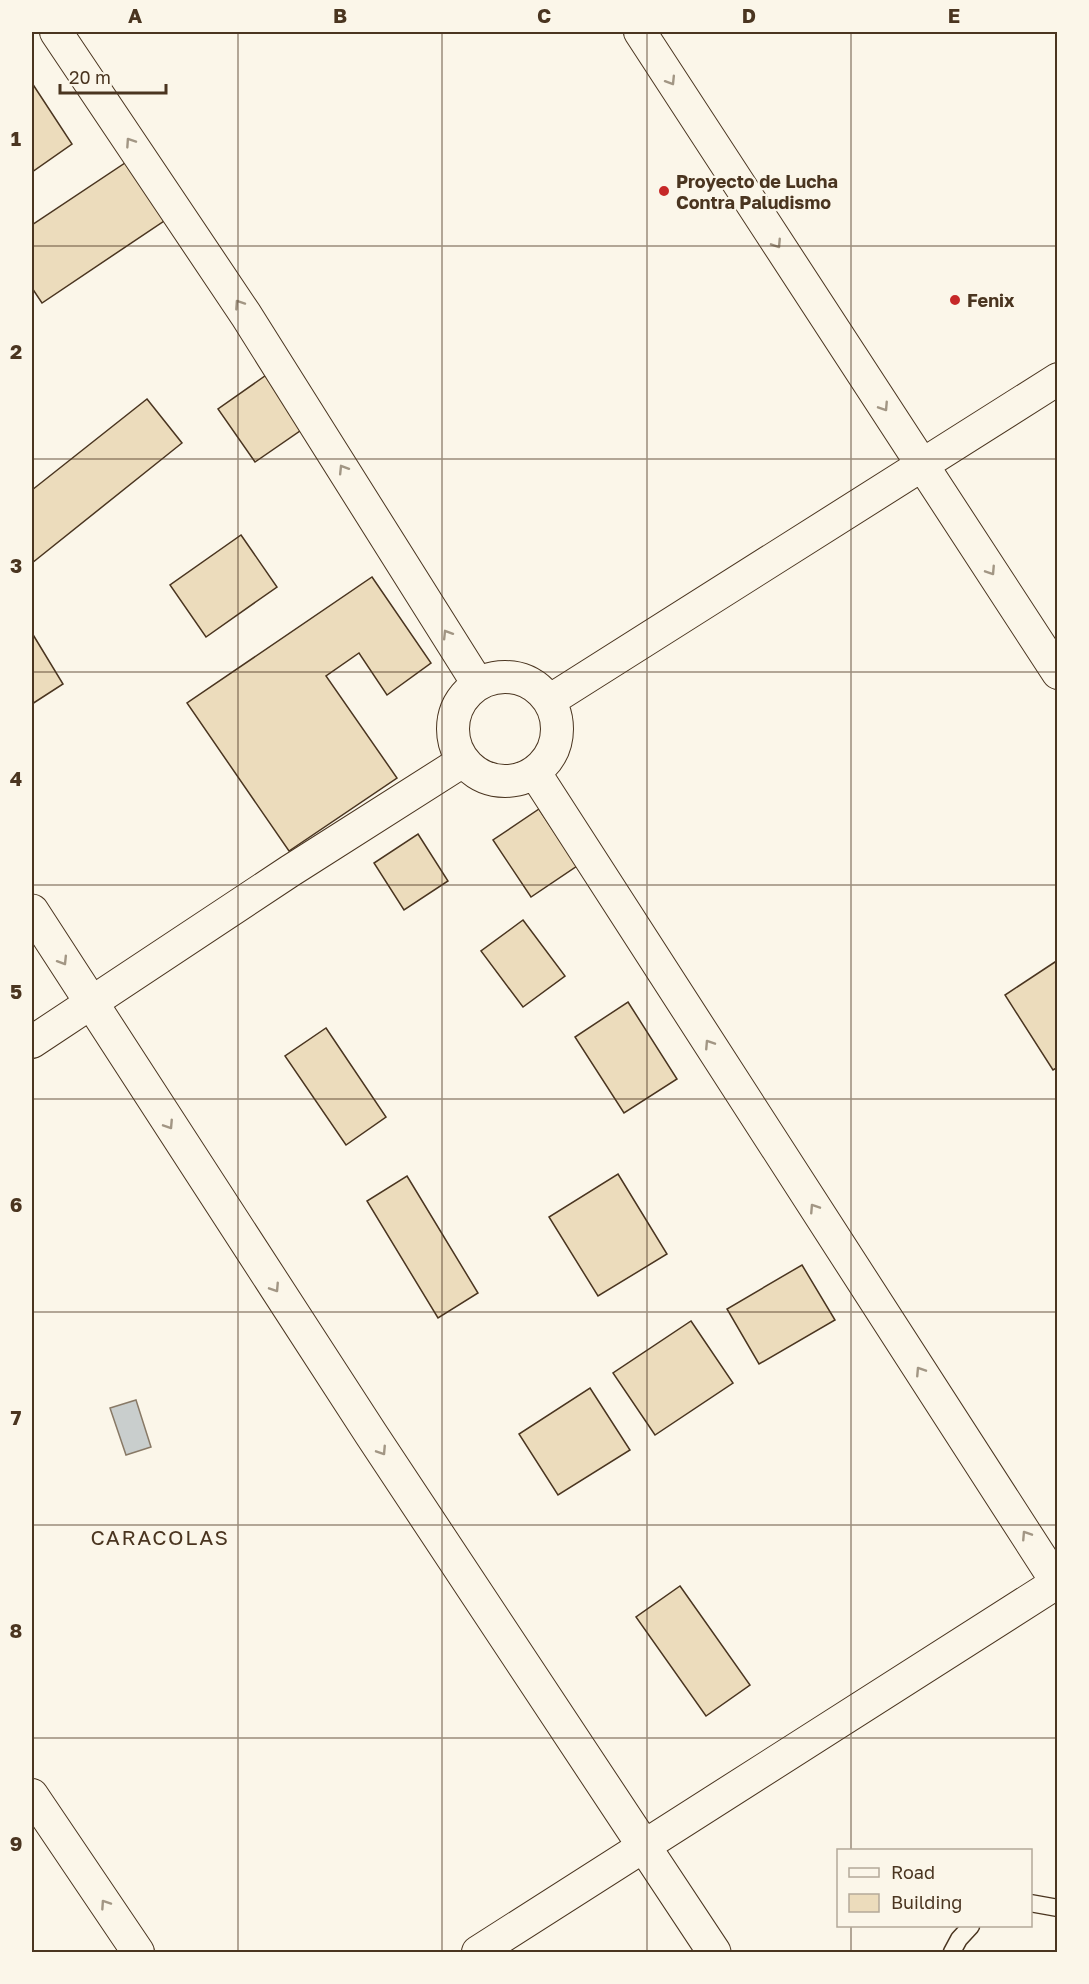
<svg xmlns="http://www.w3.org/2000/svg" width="1089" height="1984" font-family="'Golos Text',sans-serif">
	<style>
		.water { fill: #c9cecd; stroke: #887966; stroke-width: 1.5 }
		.building { fill: #ecdcbc; stroke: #4a3520; stroke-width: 1.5 }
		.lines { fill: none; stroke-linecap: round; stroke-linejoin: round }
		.lane-casing { stroke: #4a3520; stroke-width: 19 }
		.street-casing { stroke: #4a3520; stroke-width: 34 }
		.secondary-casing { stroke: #4a3520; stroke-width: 35 }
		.lane { stroke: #fbf6e9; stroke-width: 16 }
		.street { stroke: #fbf6e9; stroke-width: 32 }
		.secondary { stroke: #fbf6e9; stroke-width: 33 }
		.oneway { stroke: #a29684 }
		.grid { fill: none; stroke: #4a3520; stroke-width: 1.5; stroke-opacity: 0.55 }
		.poi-dot { fill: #c62828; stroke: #fbf6e9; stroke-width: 2 }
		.labels { text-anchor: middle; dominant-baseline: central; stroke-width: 4.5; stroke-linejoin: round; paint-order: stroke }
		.poi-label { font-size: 18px; font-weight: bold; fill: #4a3520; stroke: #fbf6e9; text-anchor: start }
		.quarter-label { font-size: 21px; letter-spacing: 1.5px; fill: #4a3520; stroke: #fbf6e9 }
		.neatline { fill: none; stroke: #4a3520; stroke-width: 2 }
		.grid-label { font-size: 20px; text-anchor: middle; font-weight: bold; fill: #4a3520 }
	</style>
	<rect width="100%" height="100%" fill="#fbf6e9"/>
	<path class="water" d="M136,1400L151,1447L126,1455L110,1408Z"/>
	<path class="building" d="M32,83L72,144L32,172Z
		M131,159L170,217L42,303L32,288V225Z
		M272,371L310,424L255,462L218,409Z
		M147,399L182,443L32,563V490Z
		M241,535L277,587L206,637L170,585Z
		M372,577L431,663L387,695L359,653L326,676L397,778L289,851L187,703Z
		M32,633L63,684L32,704Z
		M539,809L577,866L531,897L493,840Z
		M418,834L448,881L404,910L374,863Z
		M523,920L565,976L523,1007L481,951Z
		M1058,960V1067L1053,1070L1005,995Z
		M628,1002L677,1079L624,1113L575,1037Z
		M326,1028L386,1117L346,1145L285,1056Z
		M618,1174L667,1254L598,1296L549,1217Z
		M407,1176L478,1293L438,1318L367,1201Z
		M802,1265L835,1320L759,1364L727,1309Z
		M691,1321L733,1383L655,1435L613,1373Z
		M590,1388L630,1450L558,1495L519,1434Z
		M680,1586L750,1685L706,1716L636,1617Z"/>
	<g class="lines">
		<defs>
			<path id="lane" d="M1030,1903L1058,1908
				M952,1952L959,1939L971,1926"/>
			<path id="street" d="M56,32L246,315L478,684
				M640,32L1058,673
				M453 729a52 52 0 1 1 104 0a52 52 0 1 1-104 0Z
				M549,701L1058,379
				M535,773L1058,1584
				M32,1042L290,871L463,761
				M32,1795L138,1952
				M478,1952L1058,1582"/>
			<path id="secondary" d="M32,911L371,1434L714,1952"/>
		</defs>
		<use href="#lane" class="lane-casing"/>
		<use href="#street" class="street-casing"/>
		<use href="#secondary" class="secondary-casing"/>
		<use href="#lane" class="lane"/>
		<use href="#street" class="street"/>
		<use href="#secondary" class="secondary"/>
	</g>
	<defs><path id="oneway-chevron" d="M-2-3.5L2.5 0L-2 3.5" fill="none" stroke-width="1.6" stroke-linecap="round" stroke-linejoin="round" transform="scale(1.5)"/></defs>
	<g class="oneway">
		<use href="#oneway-chevron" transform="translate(671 81) rotate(58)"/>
		<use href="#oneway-chevron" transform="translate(130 142) rotate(-124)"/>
		<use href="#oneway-chevron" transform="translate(777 244) rotate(57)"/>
		<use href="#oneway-chevron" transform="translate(239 304) rotate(-124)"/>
		<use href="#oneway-chevron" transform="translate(884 407) rotate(57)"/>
		<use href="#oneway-chevron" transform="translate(343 469) rotate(-122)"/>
		<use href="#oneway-chevron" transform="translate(991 571) rotate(57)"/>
		<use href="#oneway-chevron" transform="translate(447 634) rotate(-122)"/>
		<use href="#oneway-chevron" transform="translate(63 961) rotate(58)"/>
		<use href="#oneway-chevron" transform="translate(709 1044) rotate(-123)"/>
		<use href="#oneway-chevron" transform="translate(169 1125) rotate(57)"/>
		<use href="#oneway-chevron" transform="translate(814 1208) rotate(-123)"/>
		<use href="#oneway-chevron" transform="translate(275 1288) rotate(57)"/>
		<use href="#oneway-chevron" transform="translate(920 1371) rotate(-123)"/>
		<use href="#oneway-chevron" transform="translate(382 1451) rotate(57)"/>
		<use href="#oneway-chevron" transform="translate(1026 1535) rotate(-123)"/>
		<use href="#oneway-chevron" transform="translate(105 1904) rotate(-124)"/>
	</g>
	<path class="grid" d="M238,32V1952M442,32V1952M647,32V1952M851,32V1850M32,246H1058M32,459H1058M32,672H1058M32,885H1058M32,1099H1058M32,1312H1058M32,1525H1058M32,1738H1058M851,1926V1952"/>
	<g class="poi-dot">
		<circle cx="664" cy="191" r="6"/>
		<circle cx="955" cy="300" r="6"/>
	</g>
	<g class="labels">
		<g class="poi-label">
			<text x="676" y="181">Proyecto de Lucha<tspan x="676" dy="21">Contra Paludismo</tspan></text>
			<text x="967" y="300">Fenix</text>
		</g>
		<g class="quarter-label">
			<text x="160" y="1537">CARACOLAS</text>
		</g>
	</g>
	<rect width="1089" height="1984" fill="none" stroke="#fbf6e9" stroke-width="66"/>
	<rect x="837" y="1849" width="195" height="78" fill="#fbf6e9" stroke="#b4a999" stroke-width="1.5"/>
	<rect x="849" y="1868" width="30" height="9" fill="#fbf6e9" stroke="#b4a999" stroke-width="1.5"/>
	<text x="891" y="1879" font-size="18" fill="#4a3520">Road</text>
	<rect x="849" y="1894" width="30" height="18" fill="#ecdcbc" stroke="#b4a999" stroke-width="1.5"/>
	<text x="891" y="1909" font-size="18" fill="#4a3520">Building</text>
	<path d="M60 84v9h106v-9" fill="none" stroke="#4a3520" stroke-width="3"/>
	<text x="69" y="84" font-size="18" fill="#4a3520" stroke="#fbf6e9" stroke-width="4.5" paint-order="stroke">20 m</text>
	<rect x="33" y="33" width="1023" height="1918" class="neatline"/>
	<g class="grid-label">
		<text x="135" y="23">A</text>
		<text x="340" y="23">B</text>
		<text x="544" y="23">C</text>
		<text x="749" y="23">D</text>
		<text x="954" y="23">E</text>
		<text x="16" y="146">1</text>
		<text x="16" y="359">2</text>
		<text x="16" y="573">3</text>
		<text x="16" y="786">4</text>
		<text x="16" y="999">5</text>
		<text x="16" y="1212">6</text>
		<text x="16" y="1425">7</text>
		<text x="16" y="1638">8</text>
		<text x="16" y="1851">9</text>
	</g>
</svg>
